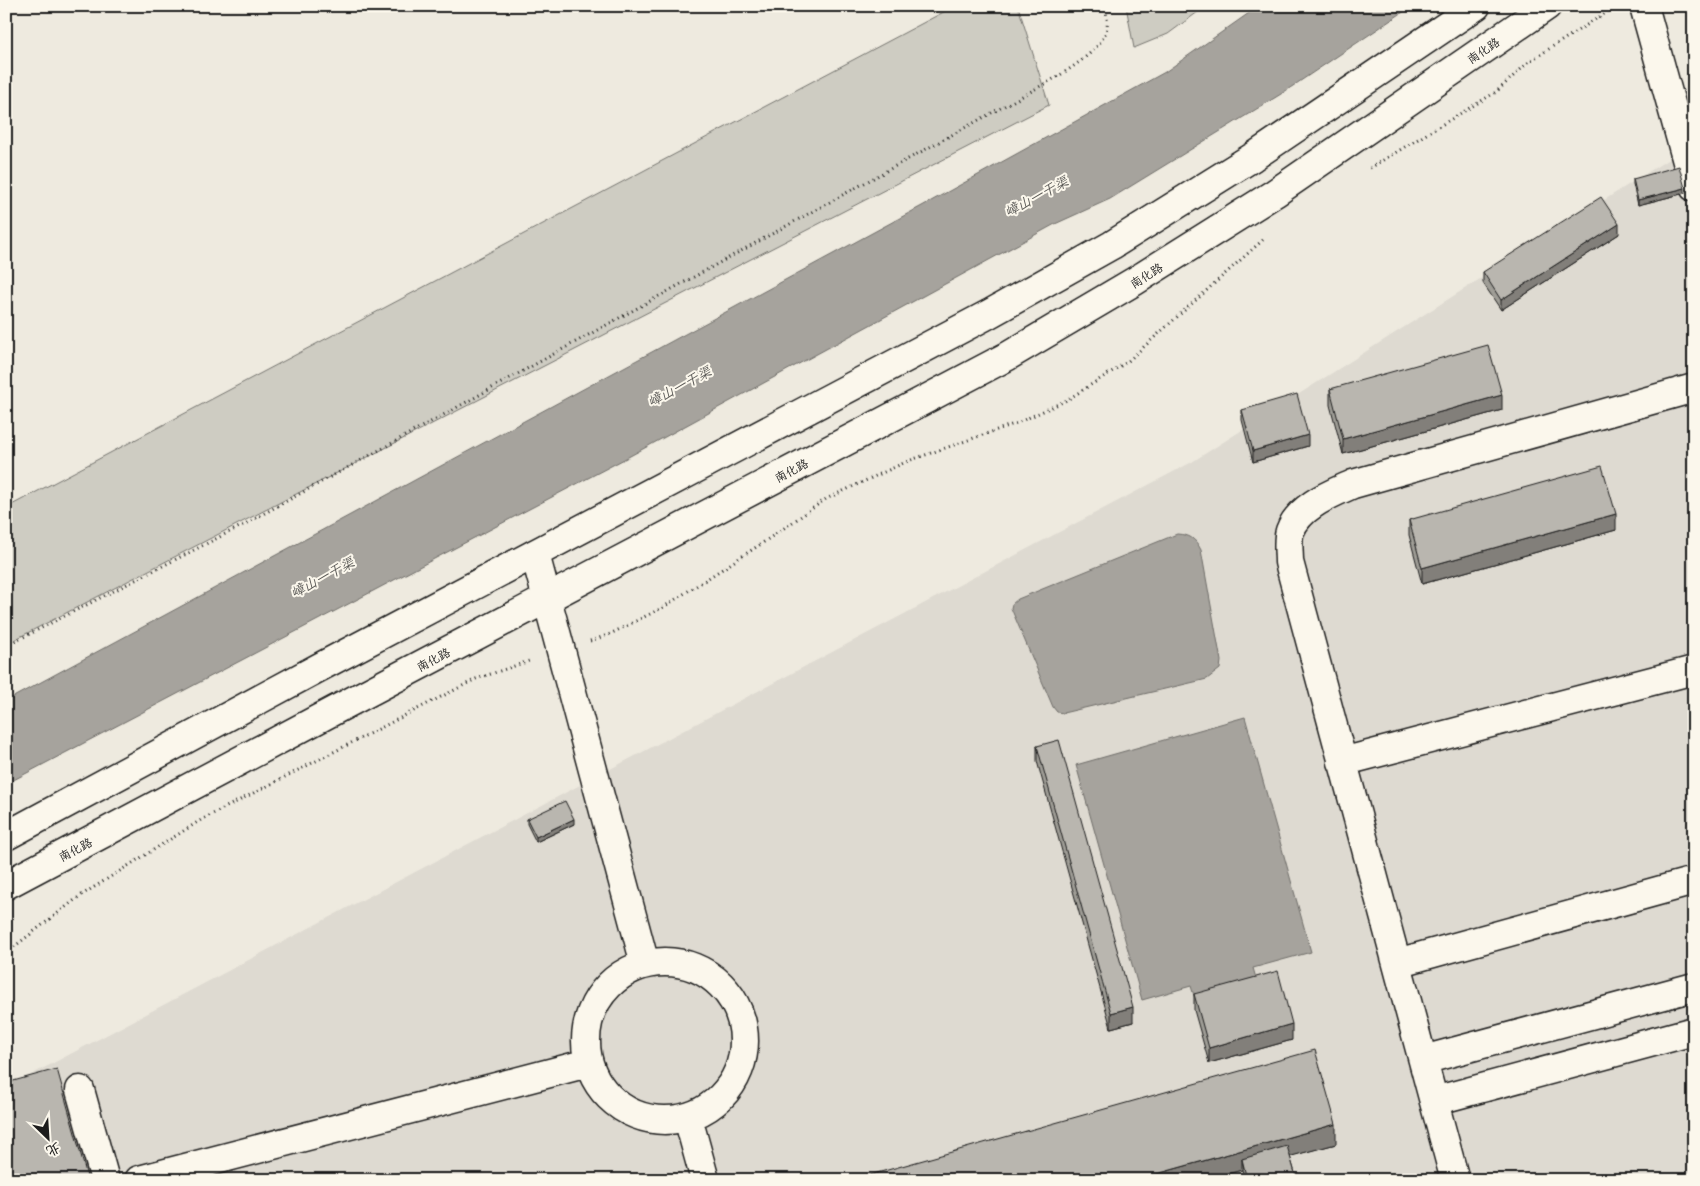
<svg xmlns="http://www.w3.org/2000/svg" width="1700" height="1186" font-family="'Playpen Sans','LXGW WenKai TC',sans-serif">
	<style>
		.built { fill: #dedad1 }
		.green { fill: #ceccc2; stroke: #75746f }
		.water { fill: #a6a39d; stroke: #6f6d69 }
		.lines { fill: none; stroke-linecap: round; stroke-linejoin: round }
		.minor-casing { stroke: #1c1c1c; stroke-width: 31 }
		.major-casing { stroke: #1c1c1c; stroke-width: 31 }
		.path { stroke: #1c1c1c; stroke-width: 3; stroke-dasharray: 1 4; stroke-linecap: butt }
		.minor { stroke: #fbf7ec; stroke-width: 28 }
		.major { stroke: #fbf7ec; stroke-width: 28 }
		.wall { fill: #9f9d96; stroke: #1c1c1c }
		.shaded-wall { fill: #827f7a; stroke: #1c1c1c }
		.building { fill: #b9b6af; stroke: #1c1c1c }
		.labels { text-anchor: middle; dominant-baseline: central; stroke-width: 4; stroke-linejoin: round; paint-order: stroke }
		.street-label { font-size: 12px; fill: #1c1c1c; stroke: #fbf7ec }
		.water-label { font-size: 14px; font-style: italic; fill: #5a5956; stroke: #fbf7ec }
	</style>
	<rect width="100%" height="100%" fill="#eeeadf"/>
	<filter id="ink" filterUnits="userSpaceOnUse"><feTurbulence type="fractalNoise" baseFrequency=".02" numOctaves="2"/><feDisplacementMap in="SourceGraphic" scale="10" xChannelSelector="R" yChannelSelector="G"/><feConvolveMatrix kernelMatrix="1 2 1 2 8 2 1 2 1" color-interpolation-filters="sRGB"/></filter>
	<g filter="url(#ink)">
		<path class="built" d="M1694,143V1180H6V1088L1192,462Z"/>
		<path class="green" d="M955,6H1018L1049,105L6,644V508Z
			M1126,6H1206L1168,34L1134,48Z"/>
		<path class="water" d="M1259,6H1412L1281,94L1110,199L1055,224L630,456L6,784V701L922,206L1165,72Z
			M1177,534C1190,535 1195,538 1201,550L1221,661L1220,669L1207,679L1063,713L1057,712L1053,707L1011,608L1012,604L1018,599Z
			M1245,717L1311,952L1253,968L1258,985L1196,1002L1191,986L1142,1000L1076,765Z"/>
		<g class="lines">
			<defs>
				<path id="minor" d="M1644,6L1694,187
					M535,554L645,964
					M1342,762L1694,670
					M586 1041a79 79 0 1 1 158 0a79 79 0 1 1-158 0Z
					M1397,963L1694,881
					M1423,1060L1694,987
					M80,1090L105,1180
					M1434,1101L1694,1031
					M688,1118L705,1180
					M139,1180L588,1063
					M1455,1180L1289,562C1289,553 1287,539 1290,531C1299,506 1331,494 1353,484L1694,388"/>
				<path id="major" d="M6,836L320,667L989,314L1112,245L1253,157L1476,6
					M6,885L335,710L1008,356L1135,281L1275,193L1547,6"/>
			</defs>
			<use href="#minor" class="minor-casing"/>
			<use href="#major" class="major-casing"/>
			<path class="path" d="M1370,168L1496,92L1530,61L1615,7
				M590,641L608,635L662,608L761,544L826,499L908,461L1017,423L1067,400L1127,362L1265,238
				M6,646L245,524L1057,77C1073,67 1106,46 1107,26C1108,20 1106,12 1105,6
				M6,953L80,896L201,820L476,679L532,660"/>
			<use href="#minor" class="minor"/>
			<use href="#major" class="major"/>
		</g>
		<path class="wall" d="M1633,179L1685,193L1638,205L1633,184Z
			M1619,234L1501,310L1483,283V272Z
			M1330,389L1502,410L1343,454L1330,405Z
			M1242,410L1308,446L1253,462L1242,420Z
			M1409,520L1616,530L1422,584L1409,535Z
			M1037,746L1133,1022L1111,1028L1037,761Z
			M527,819L574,824L536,842L527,824Z
			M1194,994L1292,1040L1209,1063L1194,1010Z
			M6,1083L88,1180H8L6,1174Z
			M1336,1144L1290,1156L1297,1180H1245L1242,1170L1206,1180H852Z"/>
		<path class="shaded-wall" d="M1685,188V193L1638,205V200Z
			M1619,224V234L1501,310V300Z
			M1502,395V410L1343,454V439Z
			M1308,435V446L1253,462V451Z
			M1616,514V530L1422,584V568Z
			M574,819V824L536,842V837Z
			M1133,1007V1022L1111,1028V1013Z
			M1292,1024V1040L1209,1063V1048Z
			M1336,1124V1144L1244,1169L1242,1159V1170L1206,1180H1135Z"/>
		<path class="building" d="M1679,166L1685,188L1638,200L1633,179Z
			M1601,197L1619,224L1501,300L1483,272Z
			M1488,345L1502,395L1343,439L1330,389Z
			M1297,394L1308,435L1253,451L1242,410Z
			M1602,466L1616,514L1422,568L1409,520Z
			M1059,740L1133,1007L1111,1013L1037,746Z
			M565,801L574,819L536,837L527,819Z
			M1278,971L1292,1024L1209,1048L1194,994Z
			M1315,1050L1336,1124L1135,1180H852Z
			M57,1069L88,1180H13L6,1155V1083Z
			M1287,1146L1297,1180H1247L1242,1159Z
			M1694,1177V1180H1684Z"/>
	</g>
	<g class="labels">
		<g class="street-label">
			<text transform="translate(1483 50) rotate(-34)">南化路</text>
			<text transform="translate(1146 275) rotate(-32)">南化路</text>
			<text transform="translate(791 470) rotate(-28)">南化路</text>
			<text transform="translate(433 659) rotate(-28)">南化路</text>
			<text transform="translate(75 849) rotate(-28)">南化路</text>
		</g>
		<g class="water-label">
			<text transform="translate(1036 196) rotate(-28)">嶂山一干渠</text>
			<text transform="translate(679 386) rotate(-28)">嶂山一干渠</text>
			<text transform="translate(322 577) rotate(-28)">嶂山一干渠</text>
		</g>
	</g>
	<rect width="1700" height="1186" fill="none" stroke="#fbf7ec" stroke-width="25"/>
	<rect x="12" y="12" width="1675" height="1161" fill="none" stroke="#1c1c1c" stroke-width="2" filter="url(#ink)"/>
	<g transform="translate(48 1138) rotate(155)" stroke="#fbf7ec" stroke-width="4" paint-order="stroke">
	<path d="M0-4L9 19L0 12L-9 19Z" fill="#1c1c1c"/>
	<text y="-8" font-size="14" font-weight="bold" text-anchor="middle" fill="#1c1c1c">北</text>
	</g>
</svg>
